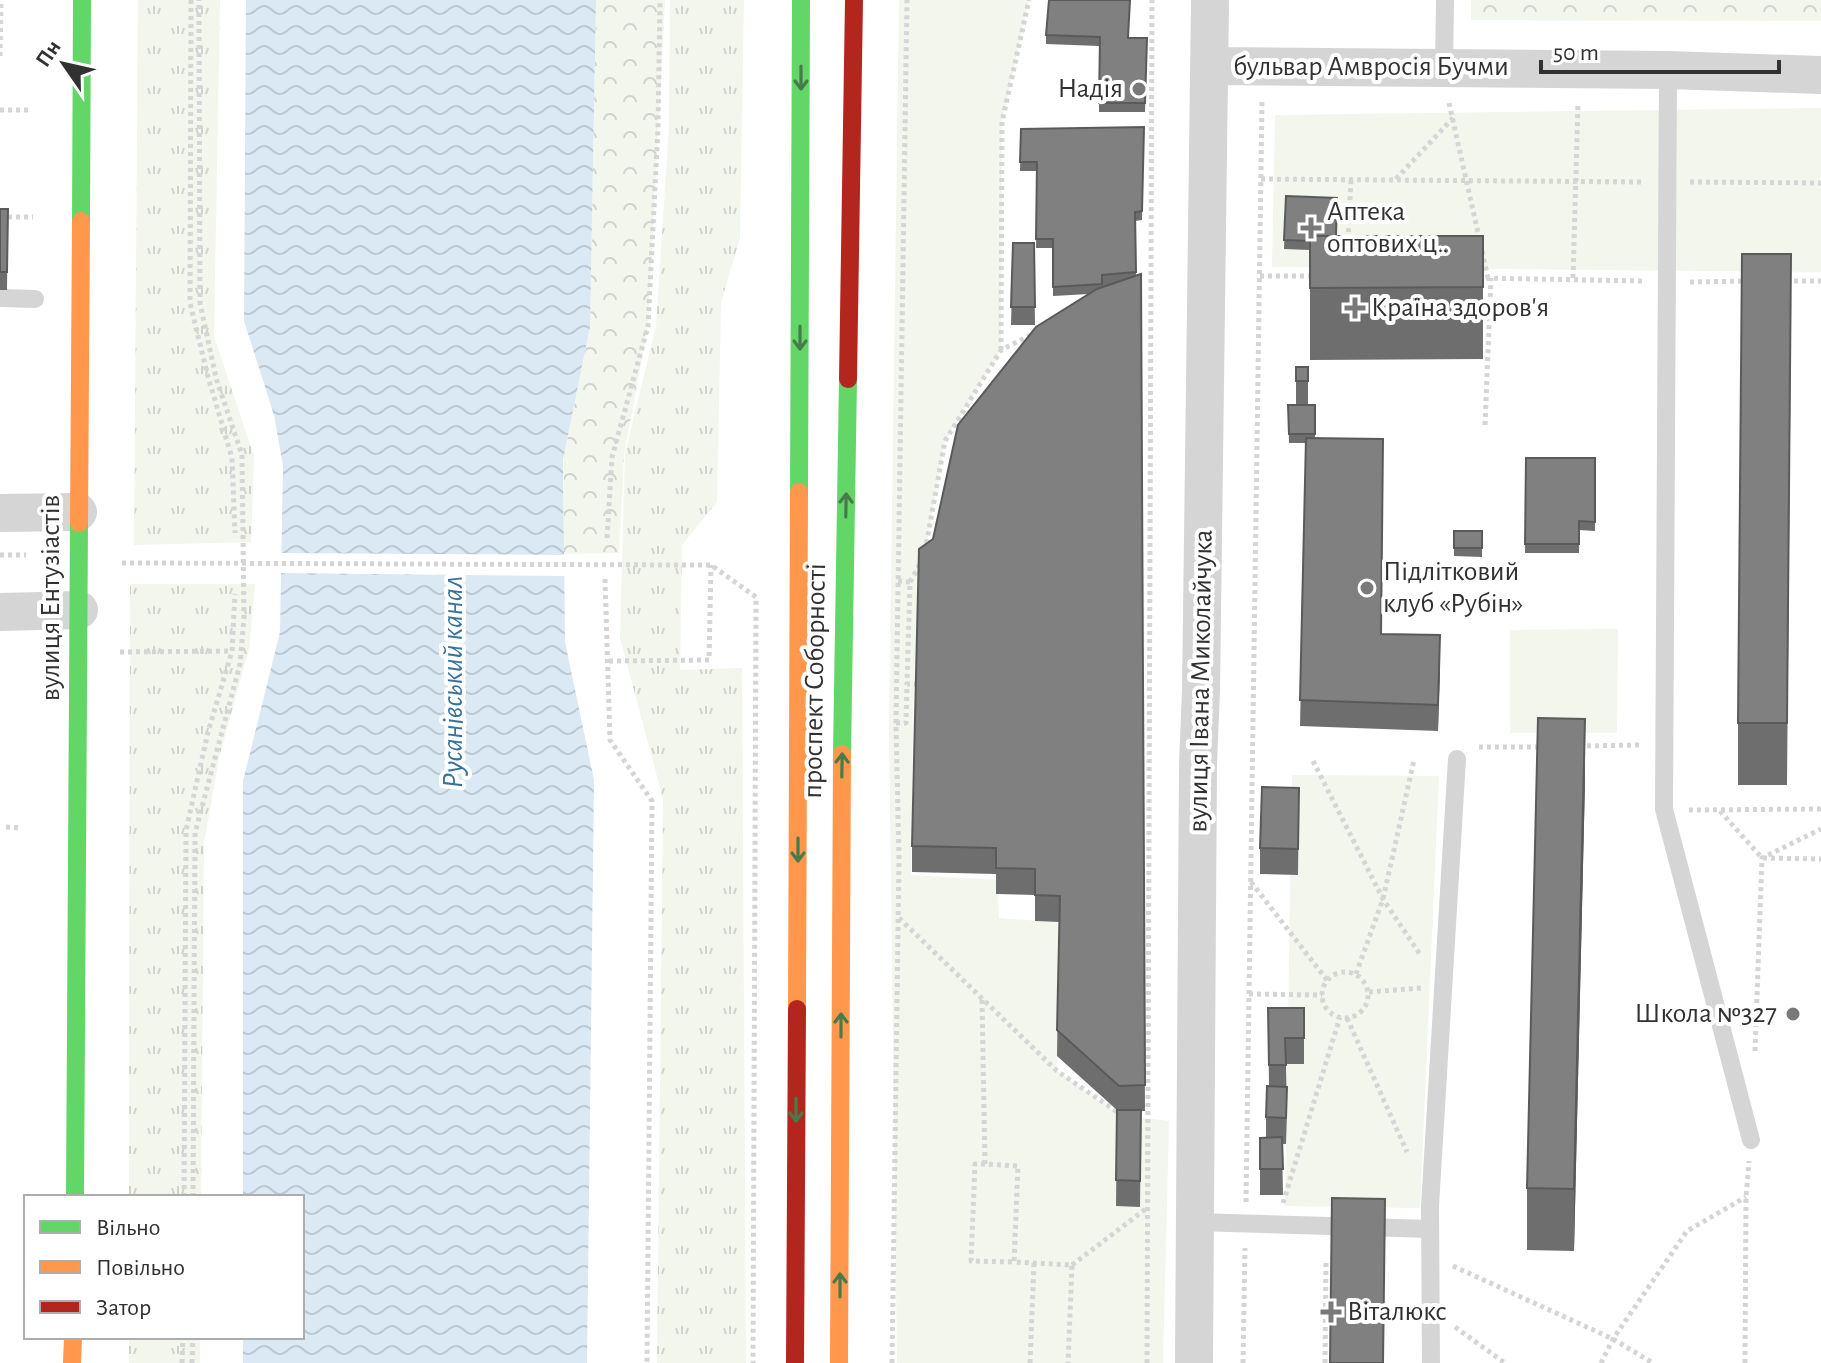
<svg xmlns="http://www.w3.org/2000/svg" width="1821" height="1363" font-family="'Alegreya Sans',sans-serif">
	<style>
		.grass { fill: url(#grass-tufts) }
		.forest { fill: url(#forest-crowns) }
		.park { fill: #f2f6ed }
		.water { fill: url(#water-waves) }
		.pier { fill: #fff }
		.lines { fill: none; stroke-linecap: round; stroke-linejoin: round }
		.path { stroke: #d5d5d5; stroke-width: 5; stroke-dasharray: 4 4; stroke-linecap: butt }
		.lane { stroke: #d5d5d5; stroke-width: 18 }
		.street { stroke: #d5d5d5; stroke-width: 38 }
		.fast { stroke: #63d668; stroke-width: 18 }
		.slow { stroke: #ff974d; stroke-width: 18 }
		.jam { stroke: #b3261e; stroke-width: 18 }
		.path-bridge { stroke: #d5d5d5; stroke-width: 5; stroke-dasharray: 4 4; stroke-linecap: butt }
		.wall { fill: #6e6e6e }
		.shaded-wall { fill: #5a5a5a }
		.building { fill: #808080; stroke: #5a5a5a; stroke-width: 2 }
		.oneway { stroke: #487b4a }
		.poi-dot { fill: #797979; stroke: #fff; stroke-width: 3 }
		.labels { text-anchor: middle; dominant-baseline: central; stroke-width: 8; stroke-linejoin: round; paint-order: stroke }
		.street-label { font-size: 28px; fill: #313131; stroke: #fff }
		.poi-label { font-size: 28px; fill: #313131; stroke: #fff; text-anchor: start }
		.water-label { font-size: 30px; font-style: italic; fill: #37729c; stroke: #fff }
	</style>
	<defs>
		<pattern id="grass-tufts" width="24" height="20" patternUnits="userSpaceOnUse" patternTransform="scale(2)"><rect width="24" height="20" fill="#f2f6ed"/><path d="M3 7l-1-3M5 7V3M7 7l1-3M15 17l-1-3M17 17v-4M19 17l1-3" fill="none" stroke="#d0d3cc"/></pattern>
		<pattern id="forest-crowns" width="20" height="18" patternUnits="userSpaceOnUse" patternTransform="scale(2)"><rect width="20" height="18" fill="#f2f6ed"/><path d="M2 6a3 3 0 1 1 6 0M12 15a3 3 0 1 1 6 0" fill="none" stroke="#d0d3cc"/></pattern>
		<pattern id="water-waves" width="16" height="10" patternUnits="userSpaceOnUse" patternTransform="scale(2)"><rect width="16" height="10" fill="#dae9f4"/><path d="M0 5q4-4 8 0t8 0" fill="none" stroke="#bcc8d2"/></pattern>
	</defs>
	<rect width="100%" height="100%" fill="#fff"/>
	<path class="grass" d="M138,0H220L214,336L254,456L251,542L134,545Z
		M670,0H744L740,238L721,303L717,502L682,545L680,670L742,668L746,1363H657L663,799L620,638L625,453L656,326L669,126Z
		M130,584H255L249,649L219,758L204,843L201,1197H129Z
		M129,1337H200V1363H129Z"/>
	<path class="forest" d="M596,0H665L648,326L624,455L619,553L564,554V456L590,327Z
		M1471,0H1821V21L1471,20Z"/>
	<path class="park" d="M899,0H1029L1002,122L1001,350L945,441L925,555L913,703L911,875L997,880L999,918L1063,923L1057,1071L1120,1115L1169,1121L1163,1363H897L889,730Z
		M1821,108V272L1272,267L1275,115Z
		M1618,629L1617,733H1510V630Z
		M1292,775L1439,776L1420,1208L1285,1206Z"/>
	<path class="water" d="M246,0H596L590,327L563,460L565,642L594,780L587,1363H243V1337H302V1197H243V781L280,632L283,466L274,415L244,321Z"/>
	<path class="pier" d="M278,553L568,555V576L277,573Z"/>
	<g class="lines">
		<path class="path" d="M191,0L190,303L208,377L232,458L235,533
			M0,56L1,0
			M1449,103L1480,242
			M0,110H29
			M1261,179L1644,182
			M1396,179L1453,118
			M1690,182L1821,183
			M0,217H33
			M1348,240L1351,180
			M1482,251L1488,278
			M1260,276H1316
			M1478,278L1644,281
			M1573,278L1578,103
			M1786,281H1821
			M1690,282L1748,281
			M1001,350L1002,122L1029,0
			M1485,425L1491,278
			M607,538L612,457L648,326L658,128L660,0
			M925,551L945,441L1001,350L1033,334
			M0,555H26
			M122,563H146
			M682,565H711L756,597L753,1363
			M605,579L610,740L652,801L647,1363
			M898,581L910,582L907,684
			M910,582L922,560
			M120,652L231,651
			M609,661L709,660L711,565
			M896,723H906L907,684H919
			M1579,746L1641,745
			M1479,747H1541
			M1313,761L1383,899L1421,956
			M1689,810L1821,809
			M1720,811L1762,858L1821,859
			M6,827L22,828
			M1251,882L1327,980
			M899,918L1057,1071L1122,1115
			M1322 995a23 23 0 1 1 46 0a23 23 0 1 1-46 0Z
			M1356,974L1383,899L1414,760
			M1369,992L1421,988
			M1249,994L1322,995
			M982,1000L985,1164L1018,1166L1014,1262L1072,1265L1068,1363
			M1347,1018L1407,1152
			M1755,1051L1762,858L1821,829
			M985,1164H975L971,1261L1014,1262
			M184,1197L186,830L208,732L232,651L235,594
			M193,1197L195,833L240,664L244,618L242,455L216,378L200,303L199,0
			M1246,1202L1262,101
			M1283,1203L1340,1017
			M1072,1265L1147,1208
			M1453,1266L1613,1339L1653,1363
			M1455,1327L1505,1363
			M182,1363L183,1337
			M192,1363L193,1337
			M892,1363L899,858L896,723L907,0
			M1030,1363L1034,1263
			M1147,1363L1152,0
			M1243,1363L1245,1248
			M1325,1363L1326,1261
			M1601,1363L1613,1339L1687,1231L1746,1197
			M1745,1363L1746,1197L1749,1161"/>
		<path class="lane" d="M1444,68L1445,0
			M1668,70L1664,809L1751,1140
			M0,298L35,299
			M1195,1222L1430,1229
			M1431,1363L1430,1206L1457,759"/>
		<path class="street" d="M1209,66L1668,70L1821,75
			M0,513L78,512
			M0,612L79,610
			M1194,1363L1198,764L1201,691L1210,0"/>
		<path class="fast" d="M81,221L82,0
			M799,492L801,0
			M842,754L848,379
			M75,1197L79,523"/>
		<path class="slow" d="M79,523L81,221
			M797,1009L799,492
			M72,1363L73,1337
			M839,1363L842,754"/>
		<path class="jam" d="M848,379L854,0
			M795,1363L797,1009"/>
		<path class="path-bridge" d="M146,563L682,565"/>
	</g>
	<path class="wall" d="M1046,35L1147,38L1145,112H1099V46L1046,44Z
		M1144,127L1142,220L1135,221L1136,276L1141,274L1145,1111H1141L1140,1207L1116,1206L1117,1110L1057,1056L1059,922L1035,921V895L996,894V874L912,872V846L933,539L1089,294L1053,296V248H1036L1037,171H1020L1021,129Z
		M1286,196L1336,236H1483V359L1310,360V250L1284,249Z
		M0,209H8L7,290H0Z
		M1013,243H1034L1035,325H1011Z
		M1791,315L1787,785H1738V723Z
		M1296,367H1308V405H1315V438L1382,634L1440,661L1438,731L1300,726L1306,443H1289L1288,405H1296Z
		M1526,458H1595V531L1579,530V553H1525Z
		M1454,531H1482V557L1454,556Z
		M1585,780L1574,1251L1527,1250V1188Z
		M1299,788L1298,875L1260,874V848Z
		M1268,1008H1304V1064H1286L1287,1113L1286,1144H1282L1283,1195H1260V1138H1266V1117L1269,1086Z"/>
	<path class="shaded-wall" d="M1440,635V661L1438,731V705Z
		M1585,719V780L1574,1251V1189Z"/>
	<path class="building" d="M1049,0H1130L1128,38H1147L1145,103H1099L1100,37L1046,35Z
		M1144,127L1142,211L1135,212L1136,272L1102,275V284L1053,287V239H1036L1037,162H1020L1021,129Z
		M1286,196L1337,198L1336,236H1310V241L1284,240Z
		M0,209H8L7,272H0Z
		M1310,236H1483V287L1310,288Z
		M1013,243H1034L1035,307H1011Z
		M1742,254H1791L1787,723H1738Z
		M1141,274L1145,1085L1119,1086L1057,1030L1060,896L1035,895V869L996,868V848L912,846L919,549L933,539L958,425L1036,327L1097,289Z
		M1296,367H1308V381H1296Z
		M1288,405H1315V434H1289Z
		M1306,438L1383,439L1381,634L1440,635L1438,705L1300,700Z
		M1526,458H1595V522L1579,521V544H1525Z
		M1454,531H1482V548H1454Z
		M1538,718L1585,719L1574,1189L1527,1188Z
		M1262,787L1299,788L1298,849L1260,848Z
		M1268,1008H1304V1038H1285L1286,1065H1269Z
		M1267,1086L1287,1087L1286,1118L1266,1117Z
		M1117,1110H1141L1140,1181L1116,1180Z
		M1282,1137L1283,1169H1260V1138Z
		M1332,1198L1385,1199L1383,1363H1330Z"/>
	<defs><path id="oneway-shaft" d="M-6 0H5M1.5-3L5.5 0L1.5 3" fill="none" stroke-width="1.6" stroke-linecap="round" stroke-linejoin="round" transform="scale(2)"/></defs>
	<g class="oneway">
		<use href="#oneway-shaft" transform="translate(801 78) rotate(90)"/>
		<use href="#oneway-shaft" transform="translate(800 338) rotate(90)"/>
		<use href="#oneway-shaft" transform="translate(846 505) rotate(-89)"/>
		<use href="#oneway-shaft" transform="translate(842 765) rotate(-89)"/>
		<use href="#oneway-shaft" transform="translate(798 850) rotate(90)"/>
		<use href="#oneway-shaft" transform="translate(841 1025) rotate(-90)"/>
		<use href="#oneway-shaft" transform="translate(796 1110) rotate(90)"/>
		<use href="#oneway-shaft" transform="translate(840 1285) rotate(-90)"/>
	</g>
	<g class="poi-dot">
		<circle cx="1139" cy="89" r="8"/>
		<path d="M1307 216h8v8h8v8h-8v8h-8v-8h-8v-8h8z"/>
		<path d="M1351 296h8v8h8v8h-8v8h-8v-8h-8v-8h8z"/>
		<circle cx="1367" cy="588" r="8"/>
		<circle cx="1793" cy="1014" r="8"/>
		<path d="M1327 1300h8v8h8v8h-8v8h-8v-8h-8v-8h8z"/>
	</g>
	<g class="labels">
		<g class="street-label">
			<text x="1371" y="67">бульвар Амвросія Бучми</text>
			<text transform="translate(51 598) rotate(-90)">вулиця Ентузіастів</text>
			<text transform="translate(815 681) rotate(-89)">проспект Соборності</text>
			<text transform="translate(1201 681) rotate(-89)">вулиця Івана Миколайчука</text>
		</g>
		<g class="poi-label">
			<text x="1123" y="89" text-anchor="end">Надія</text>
			<text x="1327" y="212">Аптека<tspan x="1327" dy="32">оптових ц‥</tspan></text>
			<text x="1371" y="308">Країна здоров'я</text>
			<text x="1383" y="572">Підлітковий<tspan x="1383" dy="32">клуб «Рубін»</tspan></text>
			<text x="1777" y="1014" text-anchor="end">Школа №327</text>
			<text x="1347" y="1312">Віталюкс</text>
		</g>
		<g class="water-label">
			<text transform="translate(453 682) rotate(-90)">Русанівський канал</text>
		</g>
	</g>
	<rect x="24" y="1195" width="280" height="144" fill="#ffffff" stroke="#adadad" stroke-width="2"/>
	<rect x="40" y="1221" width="40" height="12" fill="#63d668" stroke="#adadad" stroke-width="2"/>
	<text x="96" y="1235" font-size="24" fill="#313131">Вільно</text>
	<rect x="40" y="1261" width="40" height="12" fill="#ff974d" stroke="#adadad" stroke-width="2"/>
	<text x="96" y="1275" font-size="24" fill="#313131">Повільно</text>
	<rect x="40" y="1301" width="40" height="12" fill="#b3261e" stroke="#adadad" stroke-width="2"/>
	<text x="96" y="1315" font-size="24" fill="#313131">Затор</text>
	<g transform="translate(64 64) rotate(304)" stroke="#ffffff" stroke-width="6" paint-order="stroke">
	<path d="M0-6L14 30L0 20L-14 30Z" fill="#313131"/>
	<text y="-12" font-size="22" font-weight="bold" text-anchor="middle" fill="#313131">Пн</text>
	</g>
	<path d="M1541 60v12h238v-12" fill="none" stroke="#313131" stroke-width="4"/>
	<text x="1553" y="60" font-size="24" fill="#313131" stroke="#ffffff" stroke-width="6" paint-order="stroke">50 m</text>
</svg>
